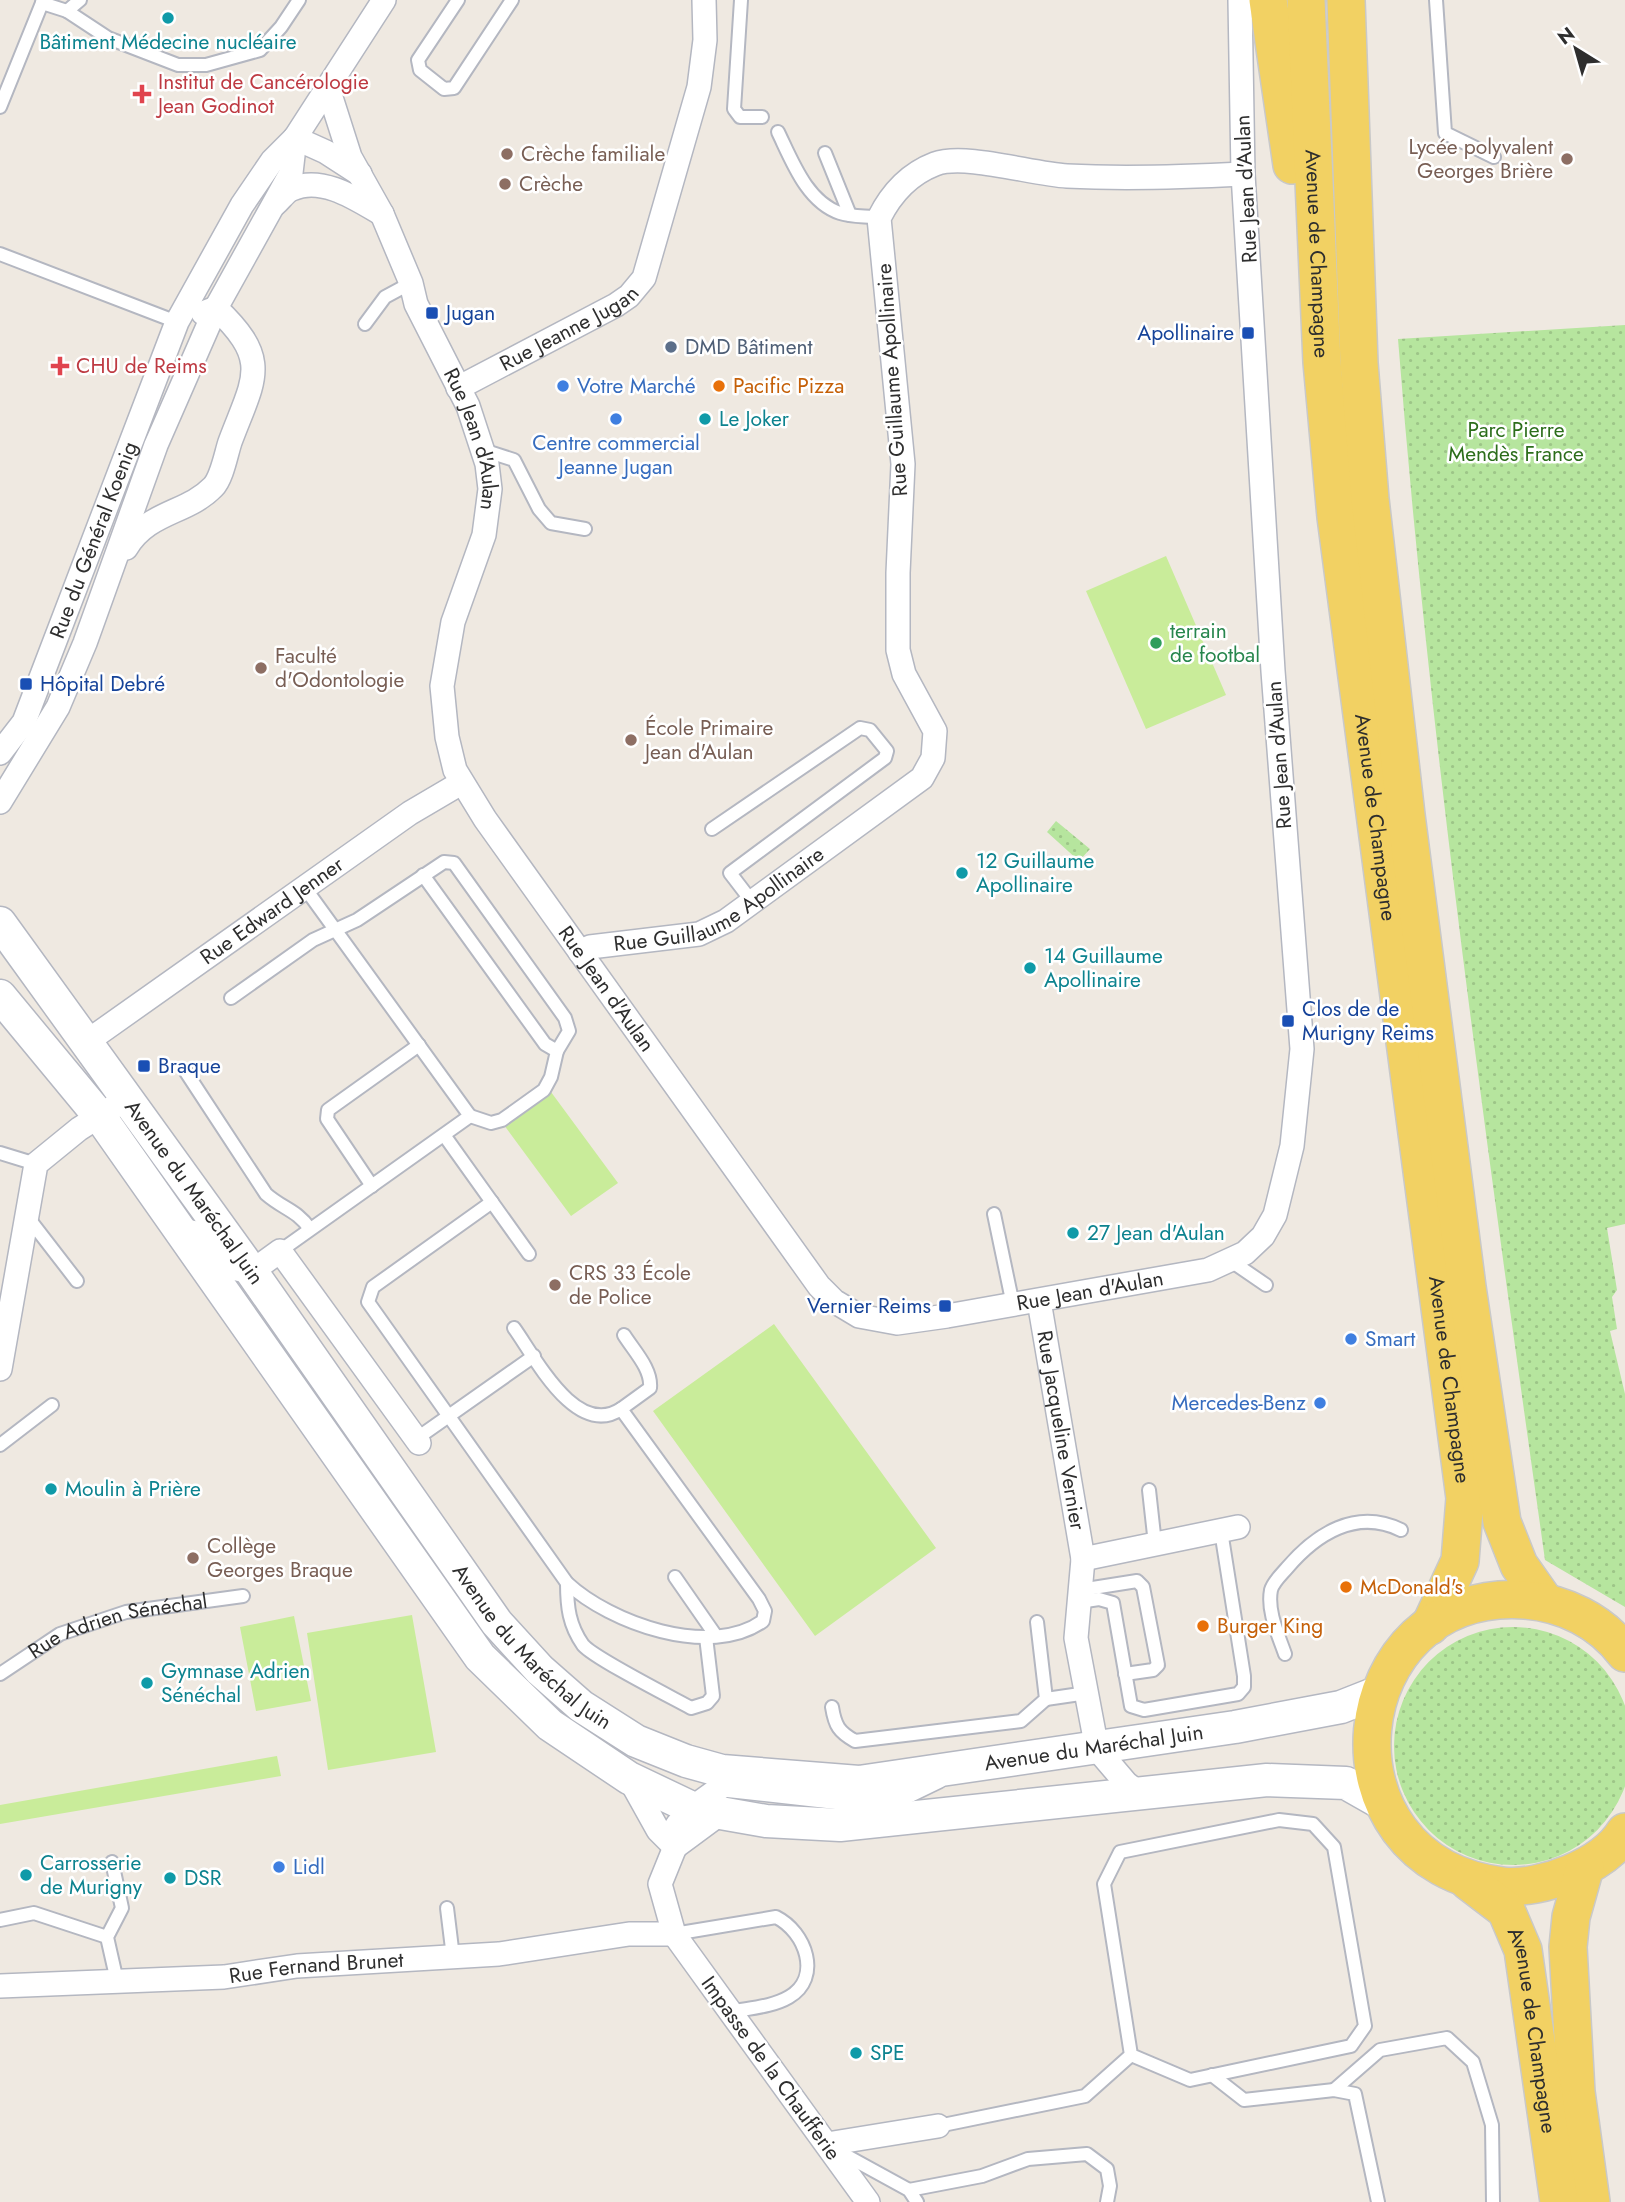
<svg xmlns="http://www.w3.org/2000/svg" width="1625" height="2202" font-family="Jost,sans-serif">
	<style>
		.grass { fill: url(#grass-dots) }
		.pitch { fill: #c9ec9a }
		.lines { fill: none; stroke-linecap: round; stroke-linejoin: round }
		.lane-casing { stroke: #b4b7c1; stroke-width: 16 }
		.street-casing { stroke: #b4b7c1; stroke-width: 26 }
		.secondary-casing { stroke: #b4b7c1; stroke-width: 35 }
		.primary-casing { stroke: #c9c9c9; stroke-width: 40 }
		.lane { stroke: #fff; stroke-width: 12 }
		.street { stroke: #fff; stroke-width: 23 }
		.secondary { stroke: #fff; stroke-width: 32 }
		.primary { stroke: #f2d163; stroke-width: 37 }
		.culture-dot { fill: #0f9aa8; stroke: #fff; stroke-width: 2.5 }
		.health-dot { fill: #e0444e; stroke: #fff; stroke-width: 2.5 }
		.education-dot { fill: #8d6e63; stroke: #fff; stroke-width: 2.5 }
		.transit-dot { fill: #1a4fb4; stroke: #fff; stroke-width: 2.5 }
		.service-dot { fill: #5c6f8a; stroke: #fff; stroke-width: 2.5 }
		.shop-dot { fill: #3f7fe0; stroke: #fff; stroke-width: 2.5 }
		.food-dot { fill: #e8710a; stroke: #fff; stroke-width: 2.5 }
		.leisure-dot { fill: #2e9e5b; stroke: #fff; stroke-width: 2.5 }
		.labels { text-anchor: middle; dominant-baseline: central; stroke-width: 5; stroke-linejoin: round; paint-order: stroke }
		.culture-label { font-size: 21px; fill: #0d838f; stroke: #fff; text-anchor: start }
		.health-label { font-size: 21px; fill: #be3a42; stroke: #fff; text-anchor: start }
		.education-label { font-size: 21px; fill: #785e54; stroke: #fff; text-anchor: start }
		.street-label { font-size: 21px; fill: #2e2e2e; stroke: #fff }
		.transit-label { font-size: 21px; fill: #164399; stroke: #fff; text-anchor: start }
		.service-label { font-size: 21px; fill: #4e5e75; stroke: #fff; text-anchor: start }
		.shop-label { font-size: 21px; fill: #366cbe; stroke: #fff; text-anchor: start }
		.food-label { font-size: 21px; fill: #c56008; stroke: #fff; text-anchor: start }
		.park-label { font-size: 21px; fill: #2c6e1b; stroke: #fff }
		.leisure-label { font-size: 21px; fill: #27864d; stroke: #fff; text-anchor: start }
	</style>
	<defs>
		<pattern id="grass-dots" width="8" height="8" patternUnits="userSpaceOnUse" patternTransform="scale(1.75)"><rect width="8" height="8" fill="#b6e59e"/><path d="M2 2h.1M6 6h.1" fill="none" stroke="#9dc588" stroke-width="1.8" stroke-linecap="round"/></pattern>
	</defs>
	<rect width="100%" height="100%" fill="#efe9e1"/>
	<path class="grass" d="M1625,325V1224L1607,1228L1617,1290L1612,1297L1617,1329L1610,1331L1625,1394V1607L1545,1560C1488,1154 1430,748 1398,339Z
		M1056,821L1090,849L1079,861L1047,832Z
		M1394 1746a119 119 0 1 1 238 0a119 119 0 1 1-238 0Z"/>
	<path class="pitch" d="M1166,556L1226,695L1146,729L1086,591Z
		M551,1092L618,1183L571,1216L504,1125Z
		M774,1324L936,1548L815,1636L653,1411Z
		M412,1615L436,1752L328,1770L307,1633Z
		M294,1616L311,1701L256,1711L240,1627Z
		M277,1756L281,1776L0,1824V1805Z"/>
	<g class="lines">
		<defs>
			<g id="lane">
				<path d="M43,0L42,3L67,11L108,38L178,65H206L260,50L281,27L299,0"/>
				<path d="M458,0L418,60L420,70L444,89L454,88L512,0"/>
				<path d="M741,0L734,109L740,117H762"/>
				<path d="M1436,0L1445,133L1494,157"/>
				<path d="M67,11L80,0"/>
				<path d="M0,107L42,3"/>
				<path d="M778,132C792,161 807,202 840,213C852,217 867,216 879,218"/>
				<path d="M825,153L850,215"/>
				<path d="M0,254L177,322"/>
				<path d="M365,324L385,297L411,283"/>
				<path d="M483,450L514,460L539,509L551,523L585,529"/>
				<path d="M712,829L860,728L870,730L887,751L885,758L730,873L753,903"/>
				<path d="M423,875L545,1044L557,1051L551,1077L544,1090L502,1120L491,1123L470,1116"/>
				<path d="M231,998L313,940L357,920L444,862L454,863L565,1018L569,1031L557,1051"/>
				<path d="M186,1072L266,1194C283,1209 297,1210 310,1229"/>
				<path d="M444,1135L529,1254"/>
				<path d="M0,1153L36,1164"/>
				<path d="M372,1186L327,1119L328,1110L419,1045"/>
				<path d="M492,1202L373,1287L368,1302L567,1583C610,1623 710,1659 763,1621L765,1611L759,1599L621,1409L650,1388C652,1369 634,1351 624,1335"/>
				<path d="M994,1214L1013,1305"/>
				<path d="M26,1215L77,1281"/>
				<path d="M280,1251L470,1116L305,888"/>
				<path d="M1231,1261L1266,1285"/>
				<path d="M514,1328C535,1357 576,1439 621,1409"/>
				<path d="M416,1439L534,1356"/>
				<path d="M0,1445L52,1405"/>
				<path d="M1149,1490L1155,1544"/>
				<path d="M675,1577L716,1636"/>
				<path d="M567,1583C567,1607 569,1625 583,1645C594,1658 671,1697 691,1708L707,1703L713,1696L706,1637"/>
				<path d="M1080,1590L1137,1581L1143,1587L1158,1665L1153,1670L1125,1674"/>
				<path d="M1079,1602L1099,1599L1113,1603L1131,1706L1144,1710L1238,1694L1244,1687V1676L1221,1531"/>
				<path d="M1285,1654C1278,1634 1267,1611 1271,1590C1273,1582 1281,1575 1287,1568C1316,1534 1356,1508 1401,1530"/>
				<path id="s1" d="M0,1674L60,1634L126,1612L243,1596"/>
				<path d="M1046,1699L1087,1693"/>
				<path d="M832,1707C835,1726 839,1732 855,1741L1021,1721L1046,1699L1037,1622"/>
				<path d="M112,1862L122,1908L107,1937L117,1981"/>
				<path d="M447,1908L453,1957"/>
				<path d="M0,1920L34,1913L107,1937"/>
				<path d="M674,1934L776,1917C806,1932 822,1978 789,1997C772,2007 749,2008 730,2012"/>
				<path d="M1212,2075L1244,2100L1334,2090L1355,2094L1378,2202"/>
				<path d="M1334,2090L1380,2050L1447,2038L1473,2062L1492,2125L1493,2202"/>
				<path d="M938,2126L1085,2096L1131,2055L1104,1884L1120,1852L1279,1820L1313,1824L1334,1847L1365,2026L1351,2046L1190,2080L1131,2055"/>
				<path d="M836,2150L909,2190L917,2202"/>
				<path d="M909,2190L982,2176L1028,2159L1087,2154L1107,2169L1110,2186L1107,2202"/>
			</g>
			<g id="street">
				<path id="s2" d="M328,88L350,157L382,214L411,283L416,304L468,406L487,464L490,489L484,535L453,622L442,686L447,737L455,770L485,819L819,1286L834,1301L859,1316L897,1323L947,1316L1208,1270L1245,1253L1263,1236L1275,1215L1292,1146L1302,1049L1273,671L1243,174L1240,0"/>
				<path d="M295,138L326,152L360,174"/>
				<path d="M275,204C280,200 286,191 292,189C322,175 358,200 382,214"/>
				<path id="s3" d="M458,388L616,305L629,296L644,278L699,87L705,40L704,0"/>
				<path d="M126,548C148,511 187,514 213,487C222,478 226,454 230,442C254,378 272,361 216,308L203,313"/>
				<path id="s4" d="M0,753L24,722L177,322L242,205L272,161L295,138L384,0"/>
				<path d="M0,802L58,707L85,643L156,445L216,308L291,173L295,138"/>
				<path id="s5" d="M580,952L590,947L699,934L726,921L922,778L933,758L935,731L904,674L898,650V573L903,464L879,218C891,194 909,174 935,164C965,153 1032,174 1067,176C1125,179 1185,177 1243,174"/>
				<path id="s6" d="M85,1043L410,813L461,783"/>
				<path d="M192,1232L232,1268L251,1272L280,1251L419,1443"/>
				<path id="s7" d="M1039,1301L1083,1559L1076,1638L1097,1749L1126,1783L1139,1793"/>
				<path d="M0,1369L36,1164L79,1129L126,1099"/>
				<path d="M1083,1559L1238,1527"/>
				<path d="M629,1778L658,1830L675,1847"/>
				<path d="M675,1847L721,1813"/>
				<path id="s8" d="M0,1986L224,1977L297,1966L499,1954L629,1934H674"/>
				<path d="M827,2144L938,2126"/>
				<path d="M868,2202L674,1934L660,1884L675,1847L677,1825L692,1808L724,1785L841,1798L904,1793L937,1777"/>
			</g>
			<g id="secondary">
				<path id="s9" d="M0,923L242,1258L497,1623L540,1670L581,1706L636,1741L686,1761L722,1771L859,1782L1235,1727L1341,1707L1379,1692"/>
				<path d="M0,996L101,1118L480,1657L550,1725L629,1778L692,1808L766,1821L840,1825L1267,1780L1346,1783L1383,1804"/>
			</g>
			<g id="primary">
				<path d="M1268,0L1292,165"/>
				<path id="s10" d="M1306,0L1322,362L1336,517L1465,1498L1460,1561L1430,1626"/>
				<path d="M1346,0L1359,363L1370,499L1406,815L1467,1287L1502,1522L1519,1565L1545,1602"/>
				<path d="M1625,1653C1601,1621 1564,1603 1525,1600C1340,1587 1311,1863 1503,1886C1542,1890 1604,1866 1625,1832"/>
				<path d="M1585,1867L1571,1917L1568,1947L1576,2092L1591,2202"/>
				<path id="s11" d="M1468,1881L1506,1910L1523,1950L1559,2202"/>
			</g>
		</defs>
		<use href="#lane" class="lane-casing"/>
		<use href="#street" class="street-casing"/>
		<use href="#secondary" class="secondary-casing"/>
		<use href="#primary" class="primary-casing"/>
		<use href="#lane" class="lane"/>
		<use href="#street" class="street"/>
		<use href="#secondary" class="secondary"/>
		<use href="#primary" class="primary"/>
	</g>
	<g class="culture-dot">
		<circle cx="168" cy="18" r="7"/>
		<circle cx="705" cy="419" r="7"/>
		<circle cx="962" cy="873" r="7"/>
		<circle cx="1030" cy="968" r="7"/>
		<circle cx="1073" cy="1233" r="7"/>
		<circle cx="51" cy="1489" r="7"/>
		<circle cx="147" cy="1683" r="7"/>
		<circle cx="26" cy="1875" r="7"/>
		<circle cx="170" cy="1878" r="7"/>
		<circle cx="856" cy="2053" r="7"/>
	</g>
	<g class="health-dot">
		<path d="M138.5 83.5h7v7h7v7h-7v7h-7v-7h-7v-7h7z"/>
		<path d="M56.5 355.5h7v7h7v7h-7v7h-7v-7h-7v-7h7z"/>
	</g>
	<g class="education-dot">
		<circle cx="507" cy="154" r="7"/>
		<circle cx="1567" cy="159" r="7"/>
		<circle cx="505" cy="184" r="7"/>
		<circle cx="261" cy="668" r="7"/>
		<circle cx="631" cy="740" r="7"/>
		<circle cx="555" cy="1285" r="7"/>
		<circle cx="193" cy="1558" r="7"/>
	</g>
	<g class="transit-dot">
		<rect x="425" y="306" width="14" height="14" rx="3.5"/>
		<rect x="1241" y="326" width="14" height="14" rx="3.5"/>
		<rect x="19" y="677" width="14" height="14" rx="3.5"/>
		<rect x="1281" y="1014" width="14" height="14" rx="3.5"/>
		<rect x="137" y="1059" width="14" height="14" rx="3.5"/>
		<rect x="938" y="1299" width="14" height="14" rx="3.5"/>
	</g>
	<circle class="service-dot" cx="671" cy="347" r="7"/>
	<g class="shop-dot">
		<circle cx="563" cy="386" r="7"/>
		<circle cx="616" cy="419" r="7"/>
		<circle cx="1351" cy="1339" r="7"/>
		<circle cx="1320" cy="1403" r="7"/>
		<circle cx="279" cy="1867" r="7"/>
	</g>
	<g class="food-dot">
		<circle cx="719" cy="386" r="7"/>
		<circle cx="1346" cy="1587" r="7"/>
		<circle cx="1203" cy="1626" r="7"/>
	</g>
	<circle class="leisure-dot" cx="1156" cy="643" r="7"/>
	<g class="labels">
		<g class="culture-label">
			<text x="168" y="42" text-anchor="middle">Bâtiment Médecine nucléaire</text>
			<text x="719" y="419">Le Joker</text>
			<text x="976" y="861">12 Guillaume<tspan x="976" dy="24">Apollinaire</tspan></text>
			<text x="1044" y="956">14 Guillaume<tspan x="1044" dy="24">Apollinaire</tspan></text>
			<text x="1087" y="1233">27 Jean d'Aulan</text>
			<text x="65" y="1489">Moulin à Prière</text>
			<text x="161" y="1671">Gymnase Adrien<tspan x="161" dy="24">Sénéchal</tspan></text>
			<text x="40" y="1863">Carrosserie<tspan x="40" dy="24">de Murigny</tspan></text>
			<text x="184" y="1878">DSR</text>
			<text x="870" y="2053">SPE</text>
		</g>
		<g class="health-label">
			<text x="158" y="82">Institut de Cancérologie<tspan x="158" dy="24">Jean Godinot</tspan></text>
			<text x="76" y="366">CHU de Reims</text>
		</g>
		<g class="education-label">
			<text x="1553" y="147" text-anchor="end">Lycée polyvalent<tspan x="1553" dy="24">Georges Brière</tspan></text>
			<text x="521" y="154">Crèche familiale</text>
			<text x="519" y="184">Crèche</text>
			<text x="275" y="656">Faculté<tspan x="275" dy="24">d'Odontologie</tspan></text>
			<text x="645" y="728">École Primaire<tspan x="645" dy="24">Jean d'Aulan</tspan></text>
			<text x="569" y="1273">CRS 33 École<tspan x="569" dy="24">de Police</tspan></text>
			<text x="207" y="1546">Collège<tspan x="207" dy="24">Georges Braque</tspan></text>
		</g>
		<g class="street-label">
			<text transform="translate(1246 189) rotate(-93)">Rue Jean d'Aulan</text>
			<text stroke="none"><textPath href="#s10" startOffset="254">Avenue de Champagne</textPath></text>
			<text stroke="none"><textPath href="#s3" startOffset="126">Rue Jeanne Jugan</textPath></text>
			<text transform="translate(892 380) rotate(-94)">Rue Guillaume Apollinaire</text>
			<text stroke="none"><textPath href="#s2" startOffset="382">Rue Jean d'Aulan</textPath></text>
			<text stroke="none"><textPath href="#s4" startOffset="234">Rue du Général Koenig</textPath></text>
			<text transform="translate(1279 755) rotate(-94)">Rue Jean d'Aulan</text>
			<text stroke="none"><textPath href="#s10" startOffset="821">Avenue de Champagne</textPath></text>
			<text stroke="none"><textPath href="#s5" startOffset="152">Rue Guillaume Apollinaire</textPath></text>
			<text stroke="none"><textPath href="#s6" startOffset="229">Rue Edward Jenner</textPath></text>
			<text stroke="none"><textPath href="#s2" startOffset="990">Rue Jean d'Aulan</textPath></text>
			<text stroke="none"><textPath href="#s9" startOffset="332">Avenue du Maréchal Juin</textPath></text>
			<text stroke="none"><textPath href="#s2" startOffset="1640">Rue Jean d'Aulan</textPath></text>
			<text stroke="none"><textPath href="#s10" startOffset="1388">Avenue de Champagne</textPath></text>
			<text stroke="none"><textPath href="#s7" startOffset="131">Rue Jacqueline Vernier</textPath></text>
			<text stroke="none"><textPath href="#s1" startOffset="130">Rue Adrien Sénéchal</textPath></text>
			<text stroke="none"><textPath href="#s9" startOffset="900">Avenue du Maréchal Juin</textPath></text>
			<text stroke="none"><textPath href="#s9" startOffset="1508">Avenue du Maréchal Juin</textPath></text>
			<text stroke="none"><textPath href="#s8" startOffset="317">Rue Fernand Brunet</textPath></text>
			<text stroke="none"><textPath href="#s11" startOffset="172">Avenue de Champagne</textPath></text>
			<text transform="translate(771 2068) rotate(54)">Impasse de la Chaufferie</text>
		</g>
		<g class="transit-label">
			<text x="446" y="313">Jugan</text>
			<text x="1234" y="333" text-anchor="end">Apollinaire</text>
			<text x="40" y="684">Hôpital Debré</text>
			<text x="1302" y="1009">Clos de de<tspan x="1302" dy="24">Murigny Reims</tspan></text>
			<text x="158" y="1066">Braque</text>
			<text x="931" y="1306" text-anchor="end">Vernier Reims</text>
		</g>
		<g class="service-label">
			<text x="685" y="347">DMD Bâtiment</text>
		</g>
		<g class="shop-label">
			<text x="577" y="386">Votre Marché</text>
			<text x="616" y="443" text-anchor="middle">Centre commercial<tspan x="616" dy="24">Jeanne Jugan</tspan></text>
			<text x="1365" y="1339">Smart</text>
			<text x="1306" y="1403" text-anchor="end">Mercedes-Benz</text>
			<text x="293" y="1867">Lidl</text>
		</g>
		<g class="food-label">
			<text x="733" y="386">Pacific Pizza</text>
			<text x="1360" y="1587">McDonald's</text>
			<text x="1217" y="1626">Burger King</text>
		</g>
		<g class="park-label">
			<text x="1516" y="430">Parc Pierre<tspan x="1516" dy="24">Mendès France</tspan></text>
		</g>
		<g class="leisure-label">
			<text x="1170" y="631">terrain<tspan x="1170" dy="24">de footbal</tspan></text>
		</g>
	</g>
	<g transform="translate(1576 49) rotate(323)" stroke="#ffffff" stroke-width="5" paint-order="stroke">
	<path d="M0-5L12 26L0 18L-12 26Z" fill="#2e2e2e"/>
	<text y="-10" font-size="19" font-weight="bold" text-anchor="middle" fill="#2e2e2e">N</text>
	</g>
</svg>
